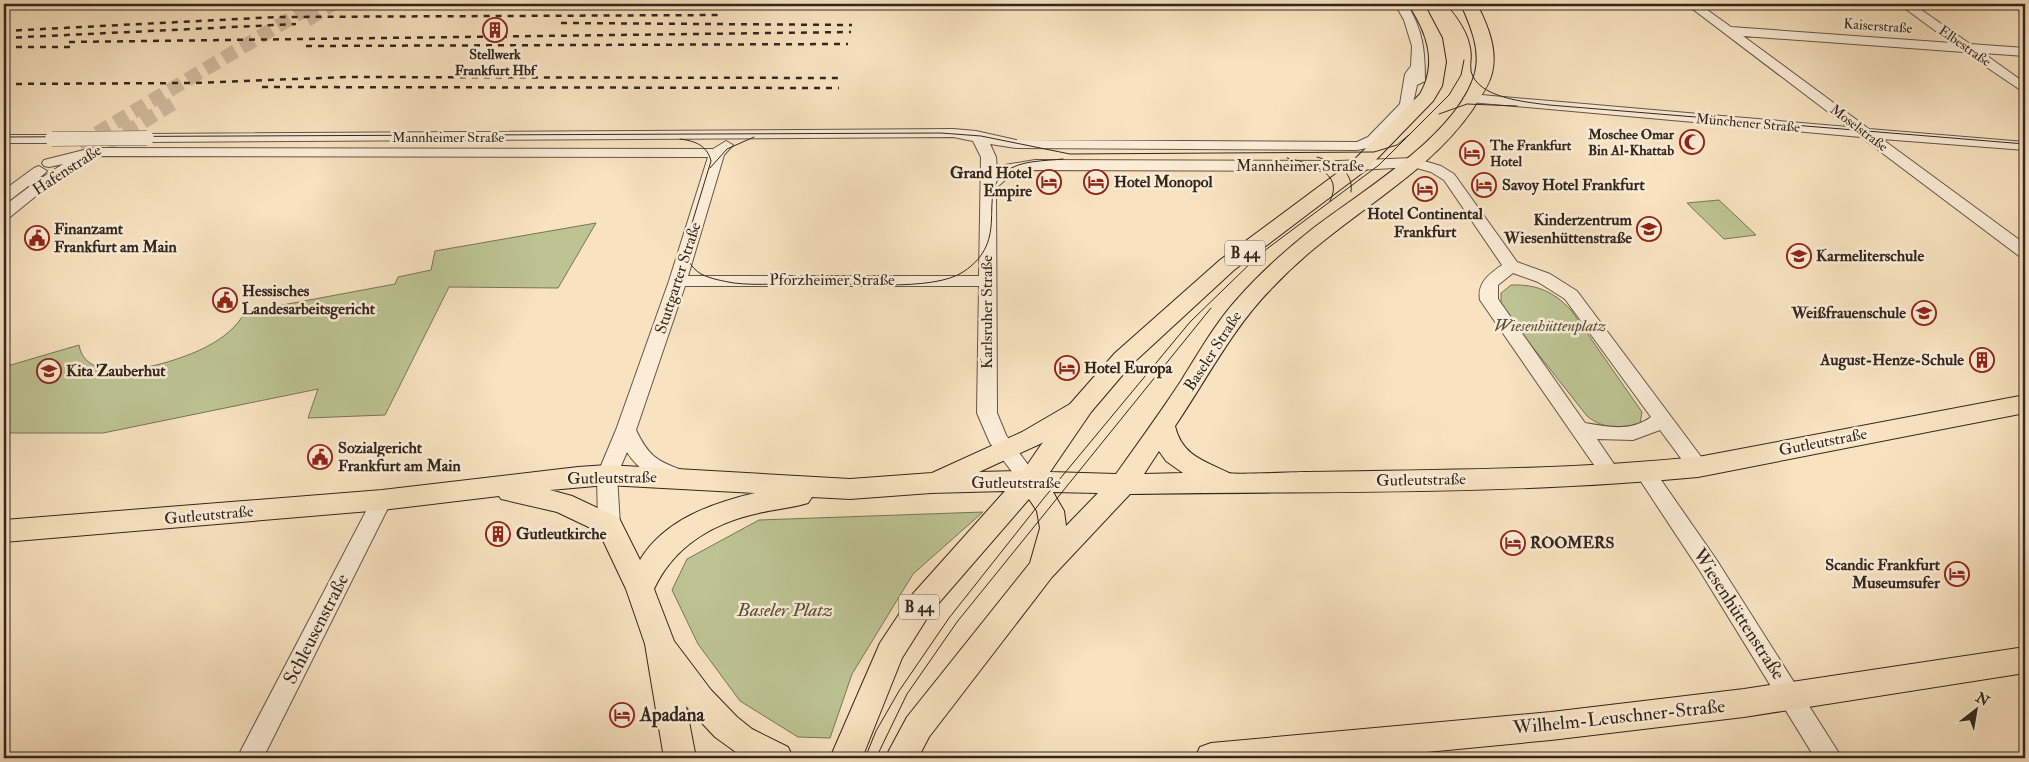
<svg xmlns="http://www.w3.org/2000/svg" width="2029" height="762" font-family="'IM FELL Double Pica',serif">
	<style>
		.green { fill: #bdc393; stroke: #787458 }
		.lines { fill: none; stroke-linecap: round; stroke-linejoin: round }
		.minor-tunnel { stroke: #d1bca0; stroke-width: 14; stroke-dasharray: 14 7; stroke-linecap: butt }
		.minor-casing { stroke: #645546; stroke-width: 2 }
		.major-casing { stroke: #33261e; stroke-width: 2 }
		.minor { fill: #faecd6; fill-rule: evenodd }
		.major { fill: #f8e2c0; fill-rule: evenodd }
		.tram { stroke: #33261e; stroke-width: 1 }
		.rail { stroke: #33261e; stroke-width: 2.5; stroke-dasharray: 6 6; stroke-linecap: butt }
		.minor-bridge-casing { stroke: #645546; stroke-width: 15; stroke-linecap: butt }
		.minor-bridge { stroke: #faecd6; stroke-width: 14 }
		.labels { text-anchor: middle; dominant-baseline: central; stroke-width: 5; stroke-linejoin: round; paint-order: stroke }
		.far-street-label { font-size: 14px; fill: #33261e; stroke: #faecd6 }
		.far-poi-label { font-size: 14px; font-weight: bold; fill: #33261e; stroke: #faecd6 }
		.shield { fill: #faecd6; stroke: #6f6155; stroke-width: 1 }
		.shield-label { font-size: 15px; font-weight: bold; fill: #33261e }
		.street-label { font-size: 16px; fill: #33261e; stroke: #faecd6 }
		.poi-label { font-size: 16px; font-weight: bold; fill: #33261e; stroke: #faecd6; text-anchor: start }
		.park-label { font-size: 16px; font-style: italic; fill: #564d3b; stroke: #faecd6 }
		.near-park-label { font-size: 19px; font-style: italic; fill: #564d3b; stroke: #faecd6 }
		.near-street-label { font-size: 19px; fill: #33261e; stroke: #faecd6 }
		.near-poi-label { font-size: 19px; font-weight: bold; fill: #33261e; stroke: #faecd6; text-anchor: start }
	</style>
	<rect width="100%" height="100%" fill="#f8e2c0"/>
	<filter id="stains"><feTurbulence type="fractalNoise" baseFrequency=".004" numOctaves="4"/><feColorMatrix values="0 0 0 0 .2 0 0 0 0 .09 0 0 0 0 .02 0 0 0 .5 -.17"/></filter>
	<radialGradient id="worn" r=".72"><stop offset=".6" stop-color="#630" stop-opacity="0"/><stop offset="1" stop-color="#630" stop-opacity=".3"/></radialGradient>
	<path class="green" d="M1719,200L1756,235L1724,239L1687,203Z
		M596,223L558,288L449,287L385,415L308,418L318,389L103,433H4V367L79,345C87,393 183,360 208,346C223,338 237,327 245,312L395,284L398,277L431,270L435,251Z
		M1511,285C1537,284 1554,292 1571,310L1642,412L1640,424C1620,428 1604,430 1587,416L1501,307V293Z
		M983,512L913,574L852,674L830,738L798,737L740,701L698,644L672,590L687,559L759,520Z"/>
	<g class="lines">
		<path class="minor-tunnel" d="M307,20L333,4
			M79,144L315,4
			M107,144L177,101"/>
		<defs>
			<path id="minor" d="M1395,4H1407C1423,31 1425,50 1425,81L1417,85L1412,108L1378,143L1372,147L1357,150L1016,148L990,144L996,157L997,171L1005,165L1035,160L1339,161L1414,158L1441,166L1454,174L1517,262L1550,274L1577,291L1705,462L1708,467L1705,472L1698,475L1691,472L1660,430L1633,440L1597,439L1620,473L1617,478L1610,481L1603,478L1480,300C1477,283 1489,274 1502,265L1444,180L1431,172L1413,167L1339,171L1035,170L1014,172L996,188L997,413L1006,435L1040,481L1037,486L1030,489L1023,486L990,443L977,413L979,286H685L636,430C648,455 656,461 682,470L685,475L682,480C662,487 637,469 627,452L617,475L620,525L617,531L609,533L601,531L598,525L597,475L616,430L669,281L708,157L92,156L84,159L85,161L83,164L47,187L10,217L4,219V206L37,181L63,164L49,167L44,166L42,163L44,160L92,148L713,149L726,141L733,145L724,155L688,276H979L981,157L973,141L953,137L147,142L140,138L147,134L953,129L976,131L1016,140L1357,142L1368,137L1400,104L1405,74L1411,66L1412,46L1404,20ZM1513,273L1538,282L1565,299L1651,417C1631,432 1608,427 1585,423L1498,299V285Z
				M1686,4H1699L1731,27L1952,43L1899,4H1913L1970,44L2025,48V56L1983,53L2025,83V93L1964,52L1743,36L1869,129L2025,142V150L1882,139L2025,244V257L2019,256L1861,137L1470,102L1463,98L1470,94L1848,127Z
				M4,135H52L59,139L52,143H4Z
				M39,166L47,171L44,174L10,200L4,202V190L34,168Z
				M1645,464L1652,467L1716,559L1842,758H1815L1700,571L1638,477L1635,472L1638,467Z
				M382,492L389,494L392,500L263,758H237L375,494Z"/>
			<path id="major" d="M1408,4H1424L1442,38L1446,62L1442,86L1433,101L1366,170L1234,270L1131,365L1091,412L1050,472L1116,474C1138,443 1160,413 1181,381C1199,352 1216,322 1239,297C1260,273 1286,250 1311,230C1360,192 1458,135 1475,73C1481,49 1470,25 1461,4H1477C1487,24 1498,49 1492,73C1489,86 1480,97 1473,109C1435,164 1377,198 1326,239C1308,253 1289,270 1273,287C1233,327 1207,379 1175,426C1182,456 1205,461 1229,473C1233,475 1295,472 1305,472C1436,470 1567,470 1698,457L2025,395V413L1698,477C1510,495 1319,491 1130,494L1052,577L929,737L918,758H885L907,717L1030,563L1040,528L1037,511L1029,499L931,612L902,658L862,758H830L880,643L911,596L1005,491L931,493L850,499L812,497L808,503C792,508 775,509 759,513C713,523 674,546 654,589L674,641L711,690L737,717L752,729L788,747L793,758H744L715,737L686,706L696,758H664L645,644L626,589L599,532L557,512L501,499L499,496L382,510L4,542V520L382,490L578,467L607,465L850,479L932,473L1022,432L1070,404L1115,353L1220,260L1352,162L1420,94C1438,63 1427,32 1408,4ZM1043,442L1023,471L979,472L1040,444ZM1159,451L1166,461L1183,473L1144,474ZM607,485L755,493C712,503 664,520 640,560L619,518L572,496L550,490ZM1053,492L1098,493L1066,526L1064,511Z
				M2025,647V673L1744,717L1551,740L1364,758H1195L1200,747L1211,743L1551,712L1744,689Z"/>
		</defs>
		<use href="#minor" class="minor-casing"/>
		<use href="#major" class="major-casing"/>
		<use href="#minor" class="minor"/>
		<use href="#major" class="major"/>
		<path class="tram" d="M1446,4C1458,18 1469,33 1471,51C1472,58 1470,64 1471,71C1477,98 1526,102 1549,105L2025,144
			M1439,114L1467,104L1517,106
			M4,137L941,133L981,136L1070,154L1374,152L1397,145L1410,134
			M680,139C695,141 707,145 711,161L685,246C686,258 690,267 701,274C711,279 723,281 734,283C759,286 785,283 810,283C848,283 933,292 963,272C1012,240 976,196 1005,172C1020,160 1045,161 1063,159
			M1317,157C1335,162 1354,171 1351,192
			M1287,158C1309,163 1345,172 1330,201
			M710,168L727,149L754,137
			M865,758L876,731L899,691L949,618L1044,498L1190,322L1260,254L1379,165L1449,95L1461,75L1464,60
			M876,758L907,694L957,622L1211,308"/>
		<path class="rail" d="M4,6L443,4L546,8H856
			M561,23L852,25
			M4,31L277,17L723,15
			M4,38L296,24
			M69,42L851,32
			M306,46L848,44
			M4,47H76
			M4,84L193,83L346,77L841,78
			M262,87L839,88"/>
		<defs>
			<path id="minor-bridge" d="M52,139L147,138"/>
		</defs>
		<use href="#minor-bridge" class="minor-bridge-casing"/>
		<use href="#minor-bridge" class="minor-bridge"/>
	</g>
	<defs>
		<symbol id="building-ring" viewBox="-11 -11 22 22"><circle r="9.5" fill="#faecd6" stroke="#8f2418" stroke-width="1.5"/><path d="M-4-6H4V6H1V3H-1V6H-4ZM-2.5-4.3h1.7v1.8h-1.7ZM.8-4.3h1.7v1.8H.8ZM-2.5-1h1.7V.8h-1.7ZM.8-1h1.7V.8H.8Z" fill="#8f2418"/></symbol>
		<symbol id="mosque-ring" viewBox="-11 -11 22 22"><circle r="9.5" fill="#faecd6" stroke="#8f2418" stroke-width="1.5"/><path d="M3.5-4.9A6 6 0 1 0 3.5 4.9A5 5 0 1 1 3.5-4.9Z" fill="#8f2418"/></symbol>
		<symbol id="hotel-ring" viewBox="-11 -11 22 22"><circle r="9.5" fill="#faecd6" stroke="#8f2418" stroke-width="1.5"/><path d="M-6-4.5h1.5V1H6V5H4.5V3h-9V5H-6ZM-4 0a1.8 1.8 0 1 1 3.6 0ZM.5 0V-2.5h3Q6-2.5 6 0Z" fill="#8f2418"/></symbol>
		<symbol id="school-ring" viewBox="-11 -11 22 22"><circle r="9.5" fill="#faecd6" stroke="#8f2418" stroke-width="1.5"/><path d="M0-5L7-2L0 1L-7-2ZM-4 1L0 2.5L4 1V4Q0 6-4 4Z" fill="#8f2418"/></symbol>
		<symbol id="civic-ring" viewBox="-11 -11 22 22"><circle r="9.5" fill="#faecd6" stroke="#8f2418" stroke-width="1.5"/><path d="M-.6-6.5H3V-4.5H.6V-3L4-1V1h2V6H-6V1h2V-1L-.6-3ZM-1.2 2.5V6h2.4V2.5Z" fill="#8f2418"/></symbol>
	</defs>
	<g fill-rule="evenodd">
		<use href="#building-ring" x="481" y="16" width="28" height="28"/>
		<use href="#mosque-ring" x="1678" y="128" width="28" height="28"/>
		<use href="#hotel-ring" x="1458" y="139" width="28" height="28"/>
		<use href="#hotel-ring" x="1035" y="168" width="28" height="28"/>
		<use href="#hotel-ring" x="1082" y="168" width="28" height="28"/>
		<use href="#hotel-ring" x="1470" y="171" width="28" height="28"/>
		<use href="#hotel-ring" x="1411" y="175" width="28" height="28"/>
		<use href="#school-ring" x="1635" y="215" width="28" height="28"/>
		<use href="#civic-ring" x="23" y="224" width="28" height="28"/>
		<use href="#school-ring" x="1785" y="242" width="28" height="28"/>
		<use href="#civic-ring" x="211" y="286" width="28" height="28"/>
		<use href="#school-ring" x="1910" y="299" width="28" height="28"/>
		<use href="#building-ring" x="1968" y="346" width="28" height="28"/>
		<use href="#hotel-ring" x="1053" y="354" width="28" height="28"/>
		<use href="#school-ring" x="35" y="357" width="28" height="28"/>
		<use href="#civic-ring" x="306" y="443" width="28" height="28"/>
		<use href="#building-ring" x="484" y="520" width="28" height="28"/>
		<use href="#hotel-ring" x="1499" y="529" width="28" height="28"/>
		<use href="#hotel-ring" x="1943" y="560" width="28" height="28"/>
		<use href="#hotel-ring" x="608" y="701" width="28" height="28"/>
	</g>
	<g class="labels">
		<g class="far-street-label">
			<text transform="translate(1878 26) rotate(4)">Kaiserstraße</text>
			<text transform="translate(1965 46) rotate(35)">Elbestraße</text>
			<text transform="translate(1748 123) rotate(5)">Münchener Straße</text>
			<text transform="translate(1859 128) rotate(37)">Moselstraße</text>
			<text x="448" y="137">Mannheimer Straße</text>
		</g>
		<g class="far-poi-label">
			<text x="495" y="54">Stellwerk<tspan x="495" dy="16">Frankfurt Hbf</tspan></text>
			<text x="1674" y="134" text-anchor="end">Moschee Omar<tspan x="1674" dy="16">Bin Al-Khattab</tspan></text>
			<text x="1490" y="145" text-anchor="start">The Frankfurt<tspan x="1490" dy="16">Hotel</tspan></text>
		</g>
		<g class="shield">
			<rect x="1225" y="240.5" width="40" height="25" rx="4"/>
			<rect x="899" y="594.5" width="40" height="25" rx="4"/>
		</g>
		<g class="shield-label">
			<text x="1245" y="253">B 44</text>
			<text x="919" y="607">B 44</text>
		</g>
		<g class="street-label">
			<text x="1300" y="166">Mannheimer Straße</text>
			<text transform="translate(67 170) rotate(-33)">Hafenstraße</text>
			<text transform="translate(678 278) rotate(-72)">Stuttgarter Straße</text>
			<text x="832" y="280">Pforzheimer Straße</text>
			<text transform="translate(987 312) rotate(-90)">Karlsruher Straße</text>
			<text transform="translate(1213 351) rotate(-57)">Baseler Straße</text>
			<text transform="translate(1823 442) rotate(-11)">Gutleutstraße</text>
			<text transform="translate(612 478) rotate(-1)">Gutleutstraße</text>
			<text transform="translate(1421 480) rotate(-1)">Gutleutstraße</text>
			<text x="1016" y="483">Gutleutstraße</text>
			<text transform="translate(209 515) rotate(-5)">Gutleutstraße</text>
		</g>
		<g class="poi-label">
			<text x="1032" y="173" text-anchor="end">Grand Hotel<tspan x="1032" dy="18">Empire</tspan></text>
			<text x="1114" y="182">Hotel Monopol</text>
			<text x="1502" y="185">Savoy Hotel Frankfurt</text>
			<text x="1425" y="214" text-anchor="middle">Hotel Continental<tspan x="1425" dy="18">Frankfurt</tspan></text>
			<text x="1632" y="220" text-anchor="end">Kinderzentrum<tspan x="1632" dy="18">Wiesenhüttenstraße</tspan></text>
			<text x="54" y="229">Finanzamt<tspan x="54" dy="18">Frankfurt am Main</tspan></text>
			<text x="1816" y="256">Karmeliterschule</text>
			<text x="242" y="291">Hessisches<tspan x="242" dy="18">Landesarbeitsgericht</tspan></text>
			<text x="1906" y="313" text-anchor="end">Weißfrauenschule</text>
			<text x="1964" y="360" text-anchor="end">August-Henze-Schule</text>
			<text x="1084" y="368">Hotel Europa</text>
			<text x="66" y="371">Kita Zauberhut</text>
			<text x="338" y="448">Sozialgericht<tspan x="338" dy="18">Frankfurt am Main</tspan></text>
			<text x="516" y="534">Gutleutkirche</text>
			<text x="1530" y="543">ROOMERS</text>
			<text x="1940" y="565" text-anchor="end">Scandic Frankfurt<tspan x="1940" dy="18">Museumsufer</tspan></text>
		</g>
		<g class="park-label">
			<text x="1550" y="326">Wiesenhüttenplatz</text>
		</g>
		<g class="near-park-label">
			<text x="785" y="610">Baseler Platz</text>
		</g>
		<g class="near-street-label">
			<text transform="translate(1739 614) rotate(57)">Wiesenhüttenstraße</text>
			<text transform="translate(316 629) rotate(-63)">Schleusenstraße</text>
			<text transform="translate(1619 717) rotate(-6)">Wilhelm-Leuschner-Straße</text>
		</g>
		<g class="near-poi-label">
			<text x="640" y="715">Apadana</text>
		</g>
	</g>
	<rect width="2029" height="762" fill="none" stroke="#f8e2c0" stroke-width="20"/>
	<rect x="5" y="5" width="2019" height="752" fill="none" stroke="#33261e" stroke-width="2.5"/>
	<rect x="10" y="10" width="2009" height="742" fill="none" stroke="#33261e"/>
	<g transform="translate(1976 710) rotate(31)" stroke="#faecd6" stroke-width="4" paint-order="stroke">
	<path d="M0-4L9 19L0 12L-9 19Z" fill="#33261e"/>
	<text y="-8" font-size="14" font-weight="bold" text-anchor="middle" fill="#33261e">N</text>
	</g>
	<rect width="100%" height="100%" filter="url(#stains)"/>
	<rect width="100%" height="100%" fill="url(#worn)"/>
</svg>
